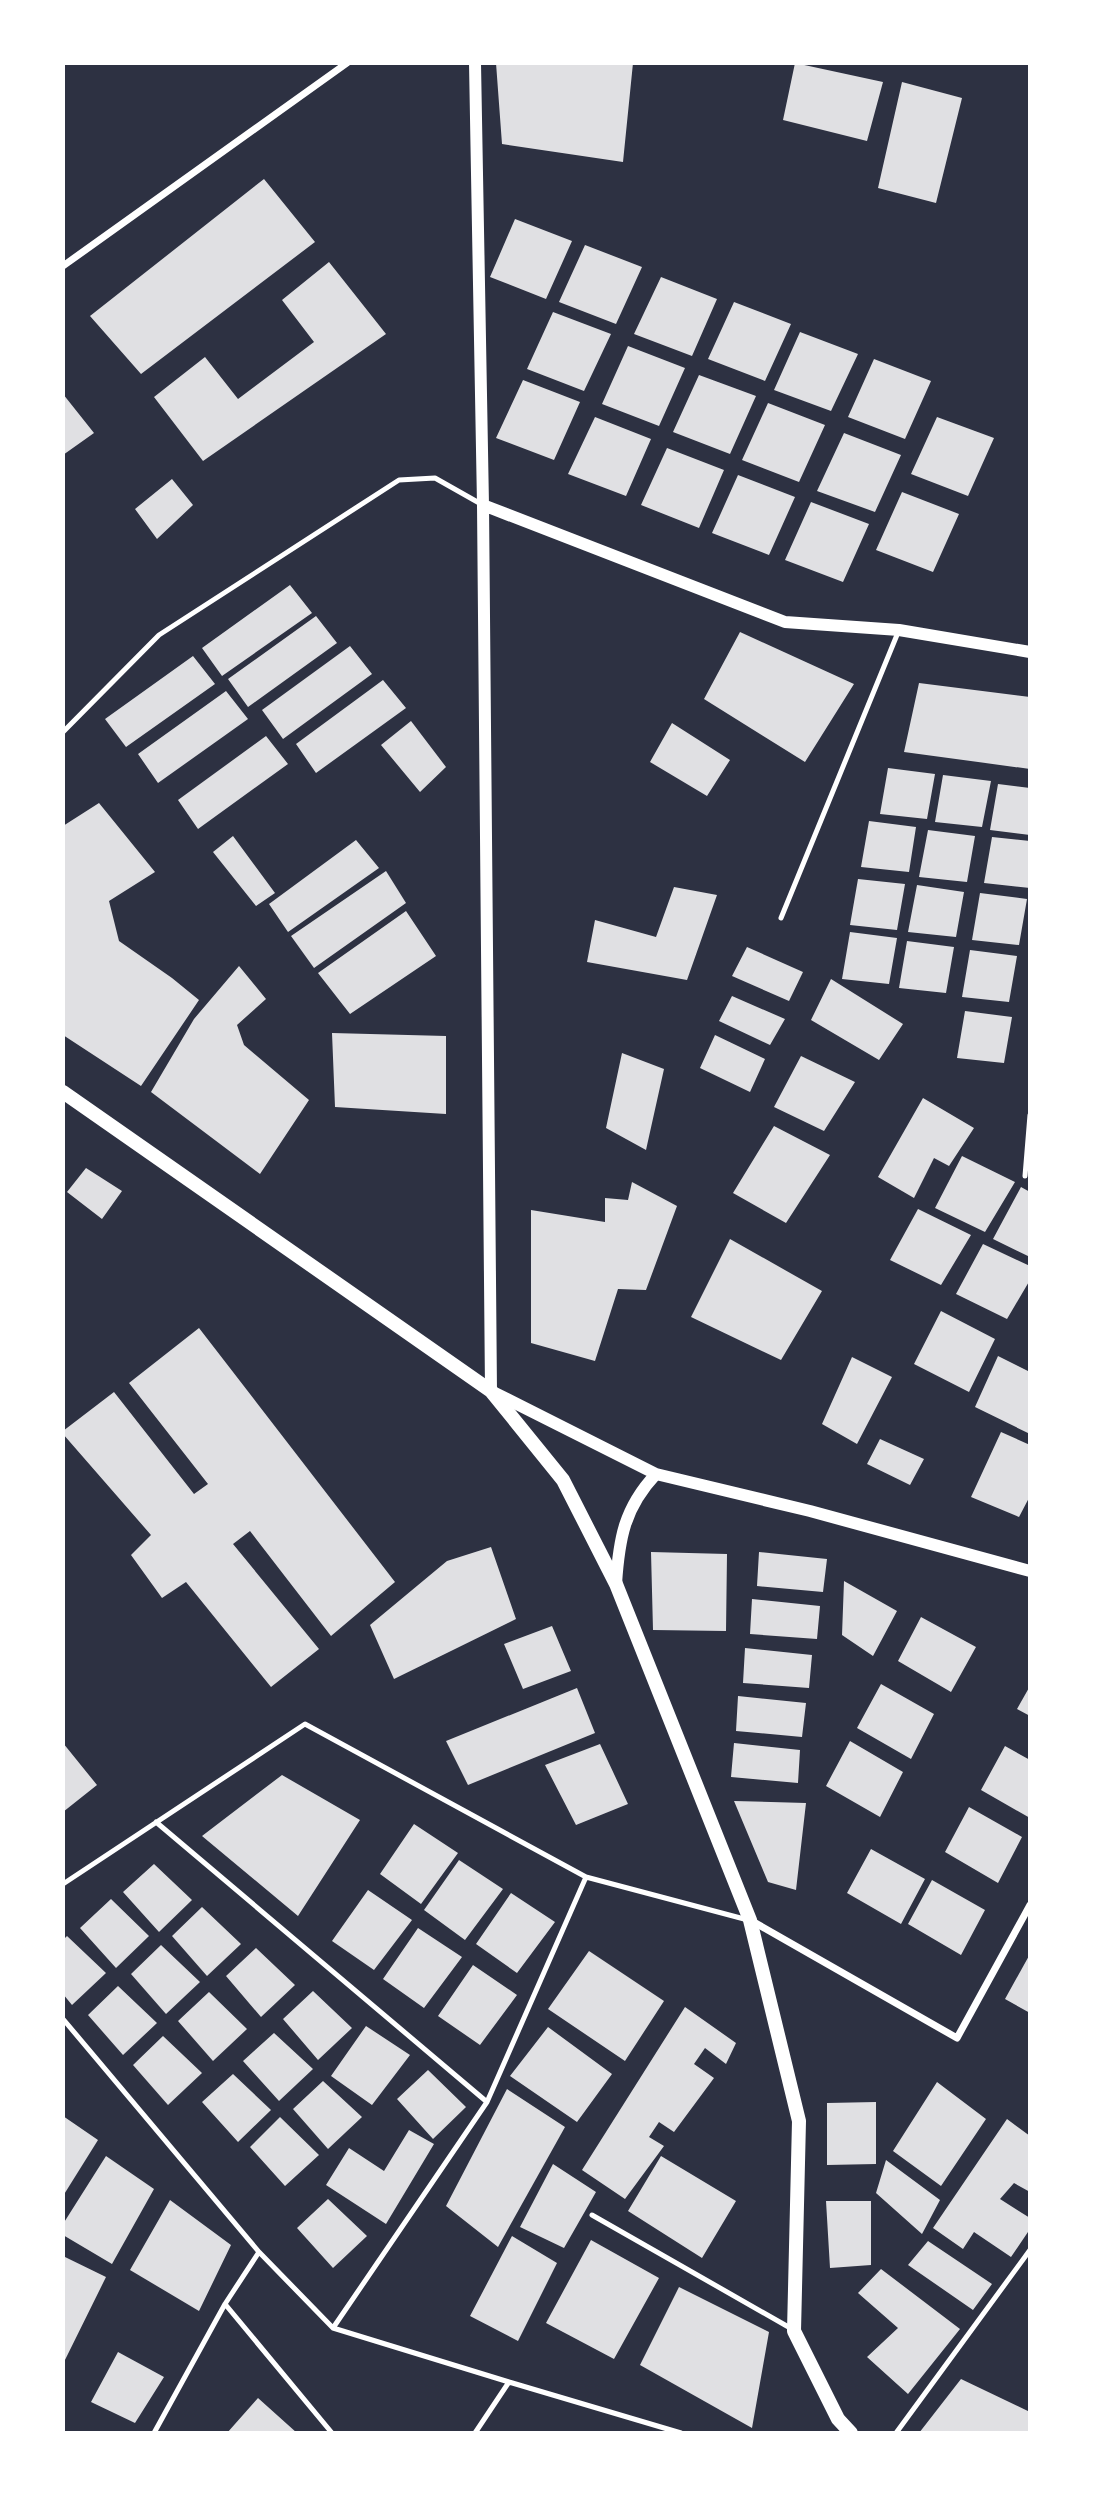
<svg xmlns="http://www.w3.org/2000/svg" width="1093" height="2496" font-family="'Sofia Sans Condensed',sans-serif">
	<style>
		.building { fill: #e0e0e3 }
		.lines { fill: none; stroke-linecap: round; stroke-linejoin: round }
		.service { stroke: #fff; stroke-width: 5 }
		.minor { stroke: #fff; stroke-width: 7 }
		.tertiary { stroke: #fff; stroke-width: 12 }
		.secondary { stroke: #fff; stroke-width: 14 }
	</style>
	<rect width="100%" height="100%" fill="#2d3142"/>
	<path class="building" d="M496,63H633L623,162L502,144Z
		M795,63L883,82L867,141L783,120Z
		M902,82L962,98L936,203L878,188Z
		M264,179L315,242L141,374L90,316Z
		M515,219L572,241L546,299L490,277Z
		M585,245L642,267L616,324L559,302Z
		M329,262L386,334L203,461L154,397L205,357L238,399L314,342L282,300Z
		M661,277L717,299L692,356L634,334Z
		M734,302L791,324L765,381L708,359Z
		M553,312L611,334L584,391L527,369Z
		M800,332L858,354L831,411L774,390Z
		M628,346L685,368L659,426L602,404Z
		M874,359L931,381L905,439L848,417Z
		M699,375L756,396L730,454L673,432Z
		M523,380L580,402L554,460L496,438Z
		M63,394L94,433L63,455Z
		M768,403L825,425L799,482L742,460Z
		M595,417L651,439L626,496L568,474Z
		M937,417L994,438L968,496L911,474Z
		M844,433L901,455L875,512L817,491Z
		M667,448L724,470L699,528L641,505Z
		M738,475L795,497L769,555L712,533Z
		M172,479L193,505L157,539L135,509Z
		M902,492L959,514L933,572L876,550Z
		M811,502L869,524L843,582L785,560Z
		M290,585L312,613L222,676L202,648Z
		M316,616L337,643L248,707L228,679Z
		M740,632L854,684L805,762L704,699Z
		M350,646L372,674L283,739L262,710Z
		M193,656L215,684L126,747L105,719Z
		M383,680L406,708L316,773L296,744Z
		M919,683L1030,697V769L904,752Z
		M226,691L248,719L158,783L138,754Z
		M411,721L446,767L420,792L381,745Z
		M672,723L730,760L707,796L650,762Z
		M266,736L288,764L198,829L178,800Z
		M888,768L935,774L927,819L880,814Z
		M943,775L991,781L982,827L935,822Z
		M998,784L1030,788V835L990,830Z
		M99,803L155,872L109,901L119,941L172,978L199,1000L141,1086L63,1035V826Z
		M869,821L916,827L909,872L861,867Z
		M928,830L975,836L967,882L919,877Z
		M233,836L275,893L256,906L213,852Z
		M992,837L1030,841V888L984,883Z
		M356,840L379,868L288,932L269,904Z
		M386,871L406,903L314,968L291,936Z
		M858,879L905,884L897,930L850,925Z
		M917,885L964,892L956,937L908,932Z
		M674,887L717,895L687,980L587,962L595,920L656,937Z
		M980,893L1027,899L1019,945L972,940Z
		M406,911L436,956L350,1014L318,973Z
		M850,932L897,938L889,984L842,979Z
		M907,941L954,947L946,993L899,988Z
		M747,947L803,972L789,1001L732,976Z
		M970,950L1017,956L1009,1002L962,997Z
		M239,966L266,999L237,1025L244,1045L309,1100L260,1174L151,1092L194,1019Z
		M831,979L903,1024L879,1060L811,1020Z
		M732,996L785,1019L770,1045L719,1021Z
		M965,1011L1012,1017L1004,1063L957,1058Z
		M332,1033L446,1036V1114L335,1107Z
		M715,1035L765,1059L750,1092L700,1068Z
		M622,1053L664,1069L646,1150L606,1128Z
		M801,1056L855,1082L824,1131L774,1107Z
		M923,1098L974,1128L949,1166L934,1158L914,1198L878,1177Z
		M774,1126L830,1155L786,1223L733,1193Z
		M962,1156L1015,1182L985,1232L935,1208Z
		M86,1168L122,1191L102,1219L67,1192Z
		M632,1182L677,1206L646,1290L618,1289L595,1361L531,1343V1210L605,1222V1198L628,1200Z
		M1021,1187L1030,1192V1257L993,1239Z
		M918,1209L971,1235L941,1285L890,1260Z
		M730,1239L822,1291L781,1360L691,1317Z
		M983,1244L1030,1266V1280L1007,1319L956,1294Z
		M941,1311L995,1339L969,1392L914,1364Z
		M199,1328L395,1582L331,1636L250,1531L233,1544L319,1649L271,1687L186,1582L162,1598L131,1555L151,1535L63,1434V1431L114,1392L194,1494L208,1484L129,1383Z
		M998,1356L1030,1372V1434L975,1407Z
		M852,1357L892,1377L857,1444L822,1424Z
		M1001,1432L1030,1445V1496L1019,1517L971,1497Z
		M880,1439L924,1459L910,1485L867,1464Z
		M491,1547L516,1619L394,1679L370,1625L447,1561Z
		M651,1552L727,1554L726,1631L653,1630Z
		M759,1552L827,1559L823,1592L757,1586Z
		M844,1581L897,1611L873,1656L842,1635Z
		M752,1599L820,1606L817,1639L750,1634Z
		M921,1617L976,1647L951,1692L898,1661Z
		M552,1626L571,1671L523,1689L504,1644Z
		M745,1648L812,1655L809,1688L743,1683Z
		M881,1684L934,1714L911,1759L857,1728Z
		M1030,1686V1716L1017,1709Z
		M577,1688L595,1733L468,1785L446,1741Z
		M738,1696L806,1703L802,1737L736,1731Z
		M850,1741L903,1772L880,1817L826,1786Z
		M63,1743L97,1785L63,1812Z
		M734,1743L800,1750L798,1783L731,1777Z
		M600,1744L628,1804L576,1825L545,1765Z
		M1005,1746L1030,1760V1818L981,1790Z
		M282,1775L360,1820L298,1916L202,1836Z
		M734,1801L806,1803L796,1890L768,1882Z
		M969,1807L1022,1837L998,1883L945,1852Z
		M414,1824L458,1853L421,1904L380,1874Z
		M871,1849L925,1879L901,1924L847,1893Z
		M459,1860L503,1889L465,1940L424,1910Z
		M154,1864L192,1900L159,1932L123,1892Z
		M932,1880L985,1910L961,1955L908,1924Z
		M368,1890L412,1920L374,1970L332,1941Z
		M511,1893L555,1922L517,1973L476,1944Z
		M111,1899L149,1936L116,1968L80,1928Z
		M202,1907L241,1944L207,1976L172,1936Z
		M418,1928L462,1957L424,2008L383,1979Z
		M67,1936L106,1973L72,2005L63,1994V1940Z
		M161,1945L200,1982L166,2014L131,1974Z
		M256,1948L295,1985L261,2017L226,1976Z
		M589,1951L664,2001L625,2061L548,2009Z
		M1030,1954V2013L1005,1999Z
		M473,1965L517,1995L480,2045L438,2016Z
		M118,1986L157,2023L123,2055L88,2015Z
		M313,1991L352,2028L318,2060L283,2019Z
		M209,1992L247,2029L213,2061L178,2021Z
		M685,2007L736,2043L726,2064L705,2048L694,2064L714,2078L674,2132L659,2122L649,2137L664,2146L625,2199L582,2170Z
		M366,2026L410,2055L372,2105L331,2076Z
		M548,2027L612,2074L577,2122L510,2076Z
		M274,2033L313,2069L279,2101L243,2061Z
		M163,2036L202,2073L168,2105L133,2065Z
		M428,2070L466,2107L433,2139L397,2099Z
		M233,2074L271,2110L238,2142L202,2102Z
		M323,2081L362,2117L328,2149L293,2109Z
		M937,2082L986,2119L941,2186L893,2151Z
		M507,2089L565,2127L498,2247L446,2206Z
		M876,2102V2164L827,2165V2103Z
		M63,2116L98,2140L63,2196Z
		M280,2117L319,2155L285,2186L250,2147Z
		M1007,2119L1030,2136V2192L1014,2183L1000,2199L1030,2218V2229L1011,2257L974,2232L963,2249L933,2228Z
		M409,2130L434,2144L386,2224L326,2185L349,2148L384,2171Z
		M106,2156L154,2189L112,2264L63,2235V2224Z
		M661,2156L736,2201L702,2258L628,2211Z
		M886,2160L940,2200L922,2234L876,2193Z
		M553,2164L596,2192L564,2248L520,2227Z
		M328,2199L367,2236L333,2268L297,2228Z
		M170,2200L231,2245L199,2311L130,2270Z
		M826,2201H871V2265L830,2268Z
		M512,2236L557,2263L518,2341L470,2316Z
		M591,2240L659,2278L614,2359L546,2323Z
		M928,2241L992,2284L973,2310L908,2265Z
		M65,2257L106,2277L63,2364V2261Z
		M881,2269L960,2329L908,2394L867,2357L898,2328L858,2293Z
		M679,2287L769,2332L752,2428L640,2365Z
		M118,2352L164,2377L135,2423L91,2402Z
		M961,2379L1030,2412V2433H919Z
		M258,2398L297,2433H227Z"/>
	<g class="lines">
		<path class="service" d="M63,732L159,635L399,480L435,478L481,504
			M781,918L899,630
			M1025,1176L1030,1115
			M156,1822L487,2102
			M63,1884L305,1724L586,1877L748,1920
			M63,2019L259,2252L225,2304L154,2433
			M592,2215L792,2329
			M259,2252L333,2328L509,2382
			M225,2304L332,2433
			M333,2328L487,2102L586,1877
			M475,2433L509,2382L681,2433
			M896,2433L1030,2250"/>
		<path class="minor" d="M63,266L347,63
			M752,1921L957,2038L1030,1905"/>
		<path class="tertiary" d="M475,63L483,505L491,1391L656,1474L810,1511L1030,1571
			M483,505L785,622L899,630L1030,652
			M616,1584C619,1539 624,1508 656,1474"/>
		<path class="secondary" d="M63,1092L491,1391L563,1480L616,1584L750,1920L799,2121L794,2331L838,2419L851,2433"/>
	</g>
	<rect width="1093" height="2496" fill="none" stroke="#ffffff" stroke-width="130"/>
</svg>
